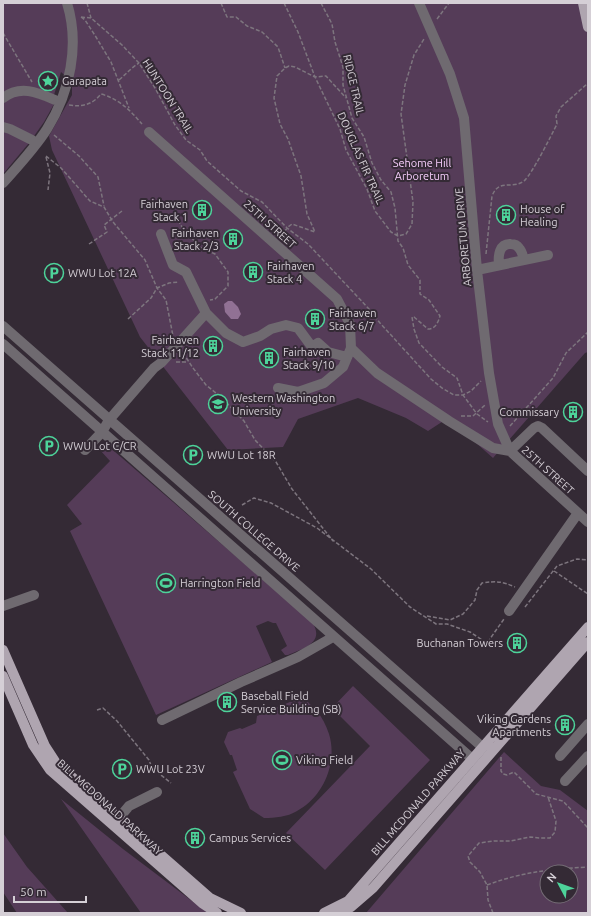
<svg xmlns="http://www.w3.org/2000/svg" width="591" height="916" font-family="Ubuntu,sans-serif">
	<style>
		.green { fill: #553c58; fill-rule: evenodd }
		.water { fill: #917194 }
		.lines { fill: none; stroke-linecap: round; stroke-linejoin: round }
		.path { stroke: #7d757e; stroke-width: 1.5; stroke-dasharray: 4 2; stroke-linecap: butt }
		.minor { stroke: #6f6a70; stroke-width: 10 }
		.major { stroke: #afa5b0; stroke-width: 10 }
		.labels { text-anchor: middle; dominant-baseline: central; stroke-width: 4; stroke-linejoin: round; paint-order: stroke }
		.poi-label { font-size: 11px; fill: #d5cfd6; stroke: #342a35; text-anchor: start }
		.street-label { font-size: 11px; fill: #d5cfd6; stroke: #342a35 }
		.park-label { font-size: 11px; fill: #f7cefc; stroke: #342a35 }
	</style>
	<rect width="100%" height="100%" fill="#342a35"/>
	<path class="green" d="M3,3H582L588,32V352L585,353L493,458L448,418L428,431L406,418L358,398L298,419L283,447L228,450L140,337L52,150L49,136L72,95V82L61,72L54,95L3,94Z
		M22,92L54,104L44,122L34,136L3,125V101Z
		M3,129L29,143L3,174Z
		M107,445L312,622C326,643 302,649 288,655H285L281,650L287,646L276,623H273L268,621L256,626L272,662L156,715L70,531L82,524L67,505L110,461L100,450L103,446Z
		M353,686L430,760L325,870L286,833L370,746L332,708Z
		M304,696C307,702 311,705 316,710C322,717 326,725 329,734C338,763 323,797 297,811C287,817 275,818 264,818L250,809L233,772L237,770L232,755H230L224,742L228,732L240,728L242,729L256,723L257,716Z
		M504,752L541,786L560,790L588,811V913H366ZM547,872H571V896H547Z
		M61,799L123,849L208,913H141Z
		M3,833L27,867L68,913H17L3,892Z"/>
	<path class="water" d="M228,301H232L238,307L241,314L238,319H231L225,312L224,304Z"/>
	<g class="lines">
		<path class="path" d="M87,3L91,18
			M221,3L227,17H236L247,26L262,32L278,47L285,68
			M284,3L298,32L315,77L340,129L346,150L367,189L375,211L391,232L398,236L406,234L412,224L413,202L401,114L405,85L414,55L424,39
			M321,3L332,24L335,42L343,67V85L352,118L364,137L372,163L381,180L391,192L395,208L398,241L403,248L408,265L420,280V294L429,300L440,316C438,323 435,329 428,329L414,317H412L414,329L419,343L442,367L457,378L463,395L477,414L488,422
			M81,17L91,18L122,45L139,63L155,88L175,125L186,140L200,150L207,161L241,191L262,202L287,228L308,244L369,309L380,323L431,379L442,388L454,395H463L471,391L481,381
			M81,17L85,20L96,37L111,62L129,108
			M437,19L449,3
			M3,33L32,82
			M119,80C126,74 131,68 139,63
			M69,105C82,107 92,105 101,94C119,99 130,110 142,124
			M54,135L79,156L98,177L104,206
			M46,156L61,168L90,201L104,207L113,222L145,260L157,288L166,300L173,336
			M46,157L50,173L48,190
			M175,215L185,232L202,248L215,254L228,272V286L215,299L210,300
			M281,236L288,227L292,224L315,232L307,214L301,176L288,139L280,124L274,98L277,76L285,68L289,66L295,67L315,77L326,76L346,98
			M89,244L107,232L104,225L122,211
			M486,254L492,196C499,178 512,190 524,181C532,174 551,136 557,124L556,116L561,107L587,84
			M128,319L151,298L157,288L169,283L179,282
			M183,353L193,368L206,385L221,397L244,421L255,440L276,462L292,489L333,541
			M176,362H188
			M461,416H473L485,405
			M510,426L553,378L566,353L588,332
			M242,505L254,498L271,503L317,528L371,569L410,607L436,624H447L470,632L487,643L504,619
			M554,571L588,594
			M525,607L557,566L577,559L588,560
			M427,616L450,620L463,614L475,600L477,590L482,583C496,581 501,581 515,587
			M97,710L103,708L117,721L149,760L152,768L171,783
			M501,757V771L503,774L507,775L514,772L536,794L563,801L588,828
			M487,885C522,872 551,869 588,867
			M493,913L488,900L487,885L480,872L470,862L468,856L479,843L494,841H510L530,837L539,838H550L555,832L556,821L548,797"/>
		<path class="minor" d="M419,3L450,74L464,118L477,270L489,373L498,424L510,451
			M3,98C20,85 37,92 55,100
			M3,127L10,129L32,140
			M149,132L337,299L350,324L351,348L343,367L324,383L298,392L278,388
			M3,183C18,166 35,148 47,129C70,92 80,45 67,3
			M499,265C498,256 499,243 511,244C514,244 517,245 519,248C522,251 523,256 524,260
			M477,270L548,255
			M206,313L226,333L243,342L260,336L271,329L286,325L298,328L312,347L318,343L328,352L347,357
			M3,326L488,752
			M3,344L478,764
			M351,348L377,373L449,421L493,448L510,451L588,522
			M85,450L102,432L109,420L154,368L162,362L206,313L186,272L173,265L161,234
			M510,451L534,428L538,426L542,428L588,471
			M3,606L34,595
			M509,611L578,513
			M162,720L241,682L298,657L333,637
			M560,756L588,724
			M565,781L588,756
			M119,818L129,806L157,792"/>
		<path class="major" d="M583,3L588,27
			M3,650L45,746L56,763L210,898L241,913
			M3,676L33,745L50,770L202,903L217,913
			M324,913L348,901L588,627
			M341,913L351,907L373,888L588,642"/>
	</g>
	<defs>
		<symbol id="sight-ring" viewBox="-11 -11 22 22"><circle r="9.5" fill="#342a35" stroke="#4dd39a" stroke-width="1.5"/><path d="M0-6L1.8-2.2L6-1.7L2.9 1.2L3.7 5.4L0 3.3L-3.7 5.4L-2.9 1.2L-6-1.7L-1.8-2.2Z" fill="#4dd39a"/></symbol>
		<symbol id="building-ring" viewBox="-11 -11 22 22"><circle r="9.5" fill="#342a35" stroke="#4dd39a" stroke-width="1.5"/><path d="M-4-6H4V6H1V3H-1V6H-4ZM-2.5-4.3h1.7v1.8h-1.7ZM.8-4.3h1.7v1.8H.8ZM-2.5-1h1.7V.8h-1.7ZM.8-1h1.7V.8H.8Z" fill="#4dd39a"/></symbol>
		<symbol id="parking-ring" viewBox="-11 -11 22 22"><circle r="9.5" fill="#342a35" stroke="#4dd39a" stroke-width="1.5"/><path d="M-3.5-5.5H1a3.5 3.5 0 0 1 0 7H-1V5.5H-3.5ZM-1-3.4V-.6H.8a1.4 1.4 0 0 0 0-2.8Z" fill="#4dd39a"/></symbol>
		<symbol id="university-ring" viewBox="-11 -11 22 22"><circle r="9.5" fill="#342a35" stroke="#4dd39a" stroke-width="1.5"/><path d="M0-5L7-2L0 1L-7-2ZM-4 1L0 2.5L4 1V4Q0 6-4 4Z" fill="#4dd39a"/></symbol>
		<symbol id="stadium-ring" viewBox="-11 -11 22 22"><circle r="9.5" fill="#342a35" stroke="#4dd39a" stroke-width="1.5"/><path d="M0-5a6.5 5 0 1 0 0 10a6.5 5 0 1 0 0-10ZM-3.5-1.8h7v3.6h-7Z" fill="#4dd39a"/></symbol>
	</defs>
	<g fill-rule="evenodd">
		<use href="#sight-ring" x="37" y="70" width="22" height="22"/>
		<use href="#building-ring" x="191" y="199" width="22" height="22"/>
		<use href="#building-ring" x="495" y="204" width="22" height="22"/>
		<use href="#building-ring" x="222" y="228" width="22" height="22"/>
		<use href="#building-ring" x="242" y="261" width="22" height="22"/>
		<use href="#parking-ring" x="43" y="262" width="22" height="22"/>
		<use href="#building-ring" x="304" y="308" width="22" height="22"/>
		<use href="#building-ring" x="202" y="335" width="22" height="22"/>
		<use href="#building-ring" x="258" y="347" width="22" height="22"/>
		<use href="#university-ring" x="207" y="393" width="22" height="22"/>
		<use href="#building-ring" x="562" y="401" width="22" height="22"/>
		<use href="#parking-ring" x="38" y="435" width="22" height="22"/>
		<use href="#parking-ring" x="182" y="444" width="22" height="22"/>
		<use href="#stadium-ring" x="155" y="572" width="22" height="22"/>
		<use href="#building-ring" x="506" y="632" width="22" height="22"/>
		<use href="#building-ring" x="216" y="691" width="22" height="22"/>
		<use href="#building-ring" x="554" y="714" width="22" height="22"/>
		<use href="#stadium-ring" x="271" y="749" width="22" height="22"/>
		<use href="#parking-ring" x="111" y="758" width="22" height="22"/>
		<use href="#building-ring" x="184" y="827" width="22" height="22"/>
	</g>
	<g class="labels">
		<g class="poi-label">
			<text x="62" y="81">Garapata</text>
			<text x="188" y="204" text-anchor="end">Fairhaven<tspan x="188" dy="13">Stack 1</tspan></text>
			<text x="520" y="209">House of<tspan x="520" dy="13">Healing</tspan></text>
			<text x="219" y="233" text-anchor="end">Fairhaven<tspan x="219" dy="13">Stack 2/3</tspan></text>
			<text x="267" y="266">Fairhaven<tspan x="267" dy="13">Stack 4</tspan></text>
			<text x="68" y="273">WWU Lot 12A</text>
			<text x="329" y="313">Fairhaven<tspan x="329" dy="13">Stack 6/7</tspan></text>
			<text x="199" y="340" text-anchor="end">Fairhaven<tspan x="199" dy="13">Stack 11/12</tspan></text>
			<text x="283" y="352">Fairhaven<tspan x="283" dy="13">Stack 9/10</tspan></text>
			<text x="232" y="398">Western Washington<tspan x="232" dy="13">University</tspan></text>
			<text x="559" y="412" text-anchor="end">Commissary</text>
			<text x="63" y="446">WWU Lot C/CR</text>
			<text x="207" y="455">WWU Lot 18R</text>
			<text x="180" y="583">Harrington Field</text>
			<text x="503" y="643" text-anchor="end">Buchanan Towers</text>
			<text x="241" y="696">Baseball Field<tspan x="241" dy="13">Service Building (SB)</tspan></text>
			<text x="551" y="719" text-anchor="end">Viking Gardens<tspan x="551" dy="13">Apartments</tspan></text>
			<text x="296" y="760">Viking Field</text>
			<text x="136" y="769">WWU Lot 23V</text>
			<text x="209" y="838">Campus Services</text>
		</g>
		<g class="street-label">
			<text transform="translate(354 85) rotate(77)">RIDGE TRAIL</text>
			<text transform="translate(168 96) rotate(58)">HUNTOON TRAIL</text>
			<text transform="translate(361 158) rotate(66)">DOUGLAS FIR TRAIL</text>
			<text transform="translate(270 224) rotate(42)">25TH STREET</text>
			<text transform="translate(463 237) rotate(-95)">ARBORETUM DRIVE</text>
			<text transform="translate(548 470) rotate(42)">25TH STREET</text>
			<text transform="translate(254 531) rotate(41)">SOUTH COLLEGE DRIVE</text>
			<text transform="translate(418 802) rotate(-49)">BILL MCDONALD PARKWAY</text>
			<text transform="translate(110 807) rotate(42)">BILL MCDONALD PARKWAY</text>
		</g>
		<g class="park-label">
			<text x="422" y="163">Sehome Hill<tspan x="422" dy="13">Arboretum</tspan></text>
		</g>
	</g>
	<rect width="591" height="916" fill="none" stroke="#d5cfd6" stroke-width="8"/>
	<g transform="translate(559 884) rotate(311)"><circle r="19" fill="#342a35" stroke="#746c75"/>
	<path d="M0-3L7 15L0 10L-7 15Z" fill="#4dd39a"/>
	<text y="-6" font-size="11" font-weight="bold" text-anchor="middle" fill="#d5cfd6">N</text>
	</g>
	<path d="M14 896v6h72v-6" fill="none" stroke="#d5cfd6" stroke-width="2"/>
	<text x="20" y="896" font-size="12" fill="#d5cfd6" stroke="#342a35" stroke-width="3" paint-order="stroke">50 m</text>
</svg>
